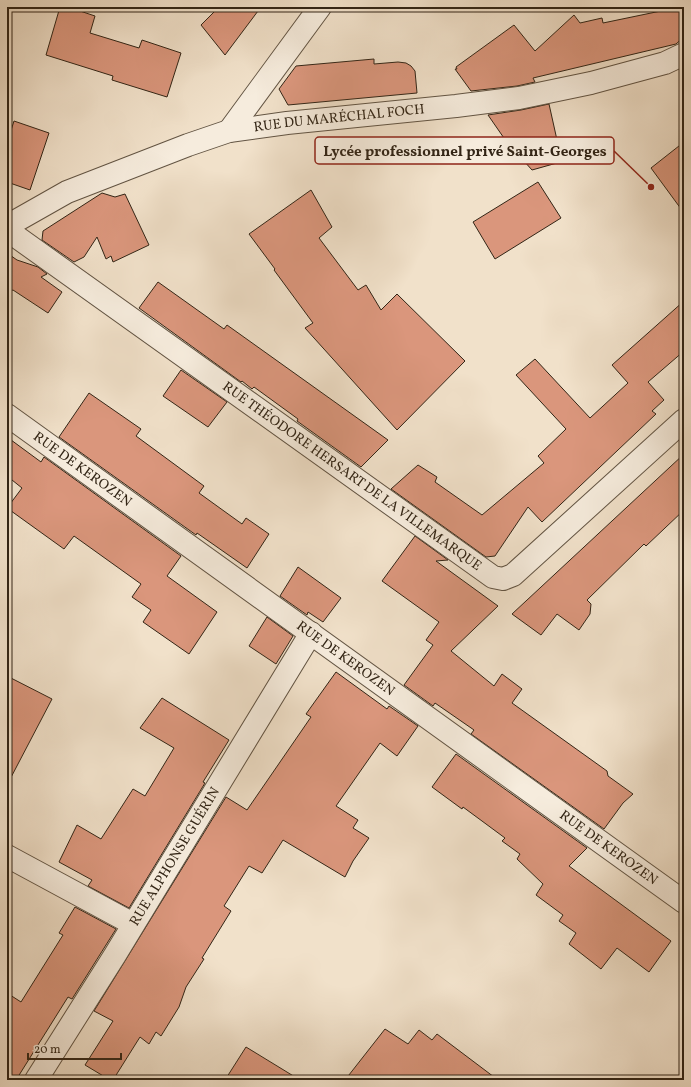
<svg xmlns="http://www.w3.org/2000/svg" width="691" height="1087" font-family="Vollkorn,serif">
	<style>
		.building { fill: #da967c; stroke: #322516 }
		.lines { fill: none; stroke-linecap: round; stroke-linejoin: round }
		.street-casing { stroke: #625443; stroke-width: 24 }
		.street { stroke: #f6ecdd; stroke-width: 22 }
		.labels { text-anchor: middle; dominant-baseline: central; stroke-width: 4; stroke-linejoin: round; paint-order: stroke }
		.street-label { font-size: 14px; fill: #322516; stroke: #f6ecdd }
		.leader { fill: none; stroke: #8f2418; stroke-width: 1.5 }
		.callout-dot { fill: #8f2418; stroke: #f6ecdd; stroke-width: 1.5 }
		.callout { fill: #f6ecdd; stroke: #8f2418; stroke-width: 1.5 }
		.callout-label { font-size: 15px; text-anchor: middle; font-weight: bold; fill: #322516 }
	</style>
	<rect width="100%" height="100%" fill="#f1e1ca"/>
	<filter id="stains"><feTurbulence type="fractalNoise" baseFrequency=".005" numOctaves="4"/><feColorMatrix values="0 0 0 0 .2 0 0 0 0 .09 0 0 0 0 .02 0 0 0 .5 -.17"/></filter>
	<radialGradient id="worn" r=".72"><stop offset=".6" stop-color="#630" stop-opacity="0"/><stop offset="1" stop-color="#630" stop-opacity=".3"/></radialGradient>
	<path class="building" d="M60,7H68L95,16L90,33L139,48L142,40L181,53L167,97L112,80L113,76L46,55Z
		M219,7H261L225,55L201,25Z
		M680,7H684V37L676,44L533,78L535,82L517,86L471,91L455,69H457L456,67L514,25L535,51L574,15L580,23L602,18L603,23Z
		M374,59V64L398,62L406,63L411,66L415,71L417,93L288,105L279,89L296,66Z
		M549,104L559,149L564,161L532,170L506,141L488,115L521,110Z
		M14,121L49,133L30,190L7,182V143Z
		M684,142V213L651,168Z
		M538,182L561,218L495,259L473,222Z
		M311,190L332,227L319,238L358,290L366,285L381,310L397,294L465,361L397,430L305,328L313,323L274,270L275,269L249,234Z
		M102,193L115,197L125,194L149,245L113,262L111,256L106,259L97,237L84,257L74,262L42,240L43,231Z
		M7,253L17,260L38,267L47,274L41,277L62,292L48,313L13,290L7,292Z
		M158,282L224,329L227,325L388,440L361,467L297,421L298,419L254,387L252,389L242,381L241,382L139,308Z
		M684,301V351L648,382L664,400L652,411L656,414L542,522L528,507L495,556L486,557L391,489L418,465L437,477L435,482L482,515L544,463L538,456L566,429L516,375L535,359L590,418L628,383L612,365Z
		M181,370L227,402L208,427L163,396Z
		M89,393L141,429L136,436L204,486L199,493L242,524L246,518L269,534L247,568L197,533L196,535L59,437Z
		M7,437L41,462L44,457L181,556L167,576L217,612L189,654L143,622L151,610L132,597L141,584L74,536L64,549L7,508L22,488L7,476Z
		M684,454V510L646,546L644,544L587,600L591,604L590,614L579,630L557,614L541,635L512,614Z
		M415,536L448,560L436,561L498,606L451,651L494,686L502,674L522,689L512,703L607,771L608,776L633,794L623,803L604,829L471,734L474,730L435,703L433,706L404,685L433,645L426,640L439,622L382,581Z
		M298,567L341,598L323,622L308,612L307,615L280,596Z
		M267,617L293,636L276,664L249,646Z
		M336,672L387,709L389,706L418,726L397,756L380,743L336,806L358,820L353,828L369,838L353,861L345,877L283,840L262,873L249,866L224,906L231,911L202,958L204,959L186,987L179,1007L161,1036L156,1032L149,1044L140,1037L113,1080H110L85,1065L113,1021L94,1011L226,797L247,810L311,717L306,714Z
		M7,676L52,699L7,785Z
		M162,698L229,740L203,782L205,783L129,908L88,886L92,880L59,862L77,825L101,839L133,789L145,796L174,748L140,728Z
		M456,754L587,848L569,866L671,941L649,972L617,948L601,969L569,944L576,933L559,921L563,915L536,895L543,884L517,859L520,854L502,841L505,838L463,807L462,809L432,787Z
		M75,907L116,929L72,999L68,997L16,1080H7V993L21,1002L63,935L59,933Z
		M385,1029L408,1044L419,1030L432,1040L437,1034L498,1080H345Z
		M246,1047L300,1080H225Z"/>
	<g class="lines">
		<defs>
			<g id="street">
				<path d="M229,131L320,7"/>
				<path id="s1" d="M7,226L67,192L188,145L229,131L287,123L456,106L519,98L591,83L665,63L684,54"/>
				<path id="s2" d="M7,230L493,577L503,579L513,575L684,420"/>
				<path id="s3" d="M7,415L684,902"/>
				<path d="M7,856L133,924"/>
				<path id="s4" d="M36,1080L115,955L311,633"/>
			</g>
		</defs>
		<use href="#street" class="street-casing"/>
		<use href="#street" class="street"/>
	</g>
	<g class="labels">
		<g class="street-label">
			<text stroke="none"><textPath href="#s1" startOffset="353">RUE DU MARÉCHAL FOCH</textPath></text>
			<text stroke="none"><textPath href="#s3" startOffset="93">RUE DE KEROZEN</textPath></text>
			<text stroke="none"><textPath href="#s2" startOffset="424">RUE THÉODORE HERSART DE LA VILLEMARQUE</textPath></text>
			<text stroke="none"><textPath href="#s3" startOffset="417">RUE DE KEROZEN</textPath></text>
			<text stroke="none"><textPath href="#s3" startOffset="741">RUE DE KEROZEN</textPath></text>
			<text stroke="none"><textPath href="#s4" startOffset="263">RUE ALPHONSE GUÉRIN</textPath></text>
		</g>
	</g>
	<path class="leader" d="M651 187L614 151"/>
	<circle class="callout-dot" cx="651" cy="187" r="4"/>
	<rect class="callout" x="315" y="137" width="299" height="27" rx="4"/>
	<g class="callout-label">
		<text x="465" y="156">Lycée professionnel privé Saint-Georges</text>
	</g>
	<rect width="691" height="1087" fill="none" stroke="#f1e1ca" stroke-width="24"/>
	<rect x="8" y="8" width="675" height="1071" fill="none" stroke="#322516" stroke-width="2"/>
	<rect x="12" y="12" width="667" height="1063" fill="none" stroke="#322516"/>
	<path d="M28 1053v6h93v-6" fill="none" stroke="#322516" stroke-width="2"/>
	<text x="34" y="1053" font-size="12" fill="#322516" stroke="#f6ecdd" stroke-width="3" paint-order="stroke">20 m</text>
	<rect width="100%" height="100%" filter="url(#stains)"/>
	<rect width="100%" height="100%" fill="url(#worn)"/>
</svg>
